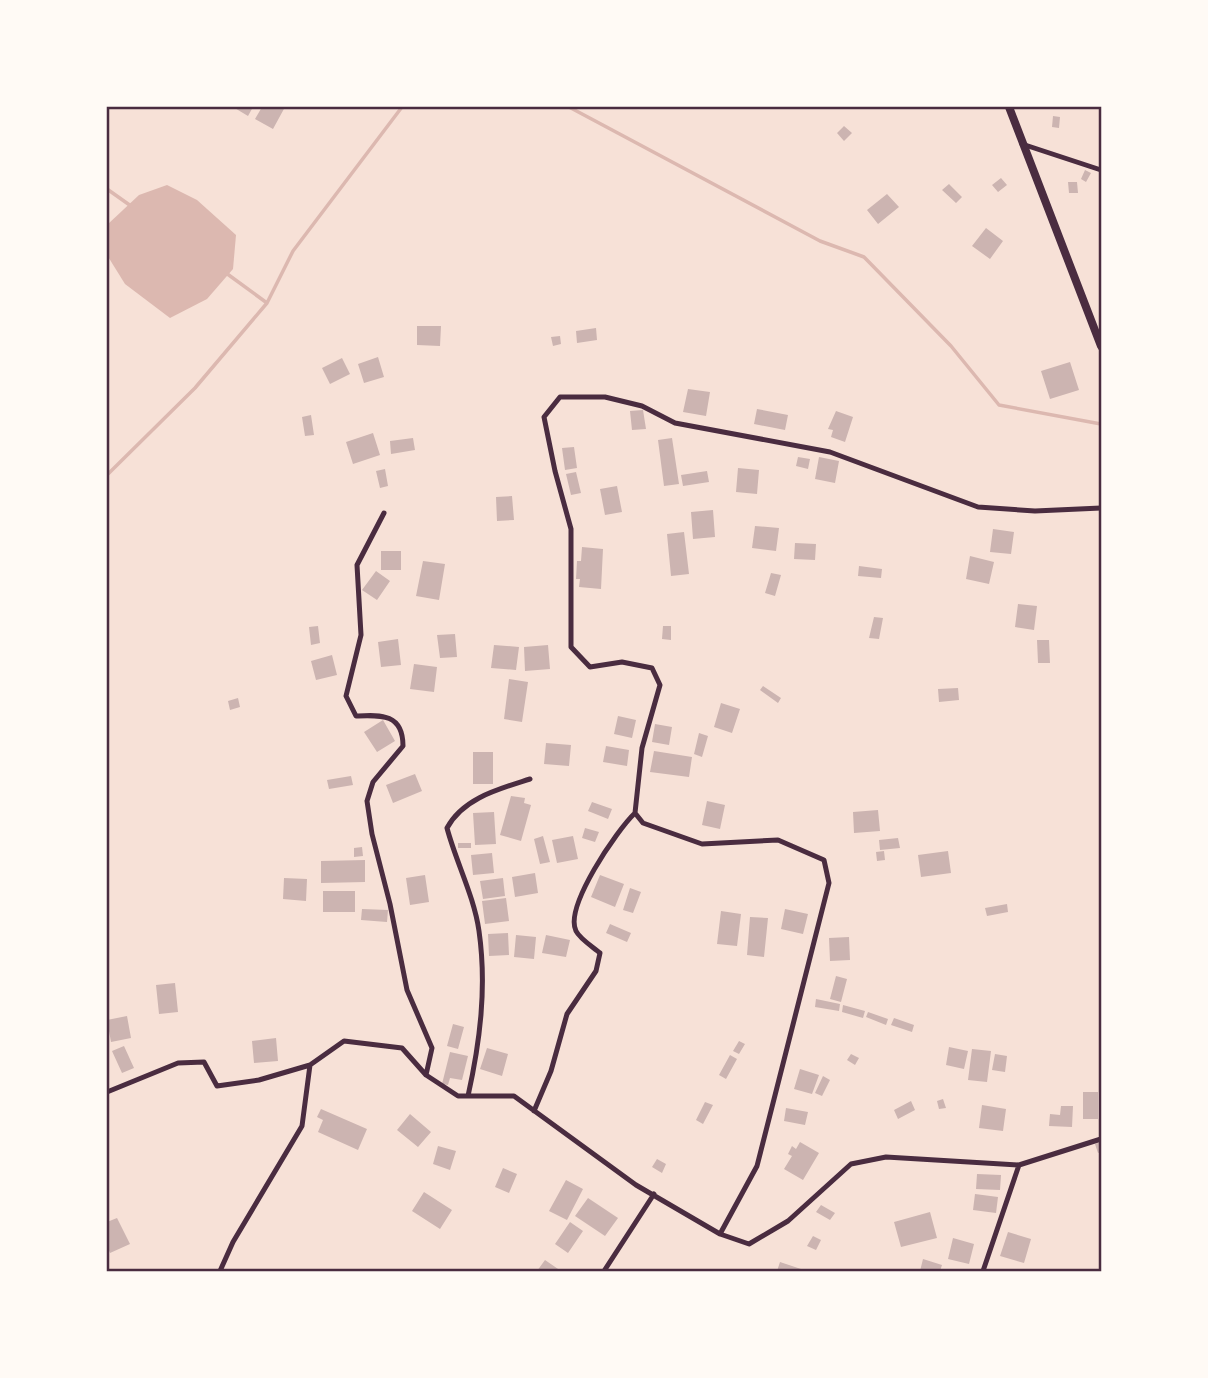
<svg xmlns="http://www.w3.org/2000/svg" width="1208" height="1378" font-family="Signika,sans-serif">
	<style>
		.water { fill: #dcb8b0 }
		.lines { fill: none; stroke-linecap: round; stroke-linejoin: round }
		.stream { stroke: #dcb8b0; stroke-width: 3.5 }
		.building { fill: #ccb4b1 }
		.minor { stroke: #4a2c40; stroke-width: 5 }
		.secondary { stroke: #4a2c40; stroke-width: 8 }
		.neatline { fill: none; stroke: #4a2c40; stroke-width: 2.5 }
	</style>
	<rect width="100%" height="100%" fill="#f7e1d7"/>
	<path class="water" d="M167,185L197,200L236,235L233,269L207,299L170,318L125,284L107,255V225L139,195Z"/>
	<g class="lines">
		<path class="stream" d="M569,107L820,241L864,257L951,346L999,405L1101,424
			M107,189L131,206
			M226,273L267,303
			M107,475L195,388L267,303L293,251L402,107"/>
	</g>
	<path class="building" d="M233,107H253L248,116Z
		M262,107H285L273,129L255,119Z
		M1053,116L1060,117L1059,128L1052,127Z
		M844,126L852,133L844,141L837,133Z
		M1085,170L1091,173L1086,182L1081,179Z
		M1001,178L1007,185L998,192L992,185Z
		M1068,182H1077L1078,193H1069Z
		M949,184L962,197L956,203L942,190Z
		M887,194L899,207L878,224L867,210Z
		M986,228L1003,241L990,259L972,246Z
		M417,326H441L440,346L417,345Z
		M596,328L597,340L577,343L576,331Z
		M560,336L561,344L553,346L551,337Z
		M378,357L384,377L364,383L358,364Z
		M342,358L350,374L330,384L322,368Z
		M1070,362L1079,390L1050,399L1041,371Z
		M688,389L710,392L706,416L683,412Z
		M757,409L788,415L785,430L754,424Z
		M643,410L646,429L632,430L630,411Z
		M836,411L853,417L845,442L831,437L833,430L828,429Z
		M311,415L314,435L305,436L302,417Z
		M373,433L380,455L353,464L346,442Z
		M413,438L415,450L391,454L390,441Z
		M672,438L679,484L664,486L658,440Z
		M574,447L577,468L565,470L562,448Z
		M798,457L810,459L808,469L796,466Z
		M819,457L839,461L835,483L815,479Z
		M738,468L759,470L757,494L736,492Z
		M385,469L388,486L380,488L376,471Z
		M707,471L709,482L683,486L681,475Z
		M576,472L581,493L571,495L566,474Z
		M617,486L622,512L605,515L600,489Z
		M512,496L514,520L497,521L496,497Z
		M713,510L715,537L693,539L691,512Z
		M755,526L779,528L776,551L752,548Z
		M993,529L1014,532L1011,554L990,552Z
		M684,532L689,574L671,576L667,534Z
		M795,543L816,544L815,560L794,559Z
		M582,547L603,549L601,589L579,587L580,579H576L577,561H581Z
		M381,551H401V570H381Z
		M970,556L994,562L989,584L966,579Z
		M423,561L445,564L439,600L416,596Z
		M859,566L882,569L881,578L858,576Z
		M376,571L390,581L377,600L362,590Z
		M771,573L781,575L775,596L765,593Z
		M1018,604L1037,606L1034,630L1015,627Z
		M874,617L883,618L879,639L869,638Z
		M318,626L320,643L311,645L309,627Z
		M663,626H671V640L662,639Z
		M455,634L457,657L440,658L437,635Z
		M398,639L401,665L381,667L378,642Z
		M1037,640H1049L1050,663H1038Z
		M494,645L519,647L516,670L491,668Z
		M548,645L550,669L525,671L524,647Z
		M332,655L337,675L316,680L311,661Z
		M414,664L437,667L434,692L410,689Z
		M509,679L528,682L522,722L504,719Z
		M763,686L781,698L778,703L760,690Z
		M958,688L959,700L939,702L938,689Z
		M238,698L240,707L230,710L228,701Z
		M721,703L740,709L732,733L714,727Z
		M618,716L636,720L632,738L614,734Z
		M383,720L395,741L377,752L364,732Z
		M655,724L672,727L669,745L652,742Z
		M699,733L708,736L702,757L694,754Z
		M546,743L571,745L569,766L544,764Z
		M606,746L629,750L627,766L603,762Z
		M654,751L692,757L689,777L650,772Z
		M473,752H493V784H473Z
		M415,774L422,791L393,803L386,785Z
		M351,776L353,785L329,789L327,780Z
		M511,796L525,798L524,803L531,805L521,841L500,835Z
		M707,801L725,805L720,829L702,825Z
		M592,802L612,809L608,819L588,811Z
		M878,810L880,831L854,833L853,812Z
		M494,812L496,844L475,845L473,813Z
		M585,828L599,832L595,842L582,838Z
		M543,836L550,862L540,864L534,839Z
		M573,836L578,859L557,863L552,840Z
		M898,838L900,848L880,850L879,840Z
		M458,843H471V848H458Z
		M362,847L363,856L354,857V848Z
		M884,851L885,860L877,861L876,852Z
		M948,851L951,873L921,877L918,855Z
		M492,853L494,873L473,875L471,855Z
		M365,860V882L321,883V861Z
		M535,873L538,893L515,897L512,877Z
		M425,875L429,902L410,905L406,878Z
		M600,875L624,884L615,907L591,897Z
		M284,878L307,879L306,901L283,899Z
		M503,878L505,896L483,899L480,881Z
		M630,888L641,892L633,913L623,910Z
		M323,891H355V912H323Z
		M506,898L509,921L485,924L482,901Z
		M1007,904L1008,912L987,916L985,908Z
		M362,909L388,910L387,922L361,920Z
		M785,909L808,914L803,934L781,929Z
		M721,911L741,914L737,946L717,944Z
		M750,917L768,918L764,957L747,955Z
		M610,924L631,933L627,942L606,933Z
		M508,933L509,955L489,956L488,934Z
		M516,935L536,937L534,959L514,957Z
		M546,935L570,940L566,957L542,953Z
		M849,937L850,960L830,961L829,938Z
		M836,976L847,979L841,1002L830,999Z
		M175,983L178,1012L159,1014L156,985Z
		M816,999L840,1004L839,1011L815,1007Z
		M843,1005L865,1011L863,1018L842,1012Z
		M868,1012L888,1019L886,1025L866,1017Z
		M127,1016L131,1038L111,1042L107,1020Z
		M894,1018L914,1025L912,1032L891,1025Z
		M453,1024L464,1027L458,1049L447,1046Z
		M276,1038L278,1061L254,1063L252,1041Z
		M739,1041L745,1044L739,1054L733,1051Z
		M124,1046L134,1068L122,1073L112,1051Z
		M949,1047L968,1051L964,1069L946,1065Z
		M487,1048L508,1054L502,1076L480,1069Z
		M972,1049L991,1051L987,1082L968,1080Z
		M450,1052L468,1056L462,1080L450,1078L448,1085L442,1084Z
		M851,1054L859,1058L855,1065L847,1060Z
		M995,1054L1007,1056L1005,1072L992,1070Z
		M730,1055L737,1059L726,1079L719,1075Z
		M800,1069L819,1075L812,1094L794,1089Z
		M823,1076L830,1080L822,1096L815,1093Z
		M1083,1092H1098V1119H1083Z
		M943,1099L946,1108L939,1109L937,1101Z
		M911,1101L915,1110L898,1119L894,1110Z
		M705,1102L713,1105L703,1124L696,1120Z
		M982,1105L1006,1109L1003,1131L979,1128Z
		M1061,1106H1073L1072,1127L1049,1126L1050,1114L1060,1115Z
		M786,1108L808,1112L805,1125L784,1121Z
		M321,1109L367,1129L358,1150L318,1132L323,1120L317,1117Z
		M410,1114L431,1132L418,1147L397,1130Z
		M800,1142L819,1153L803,1180L784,1169L792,1156L788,1154L792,1146L796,1149Z
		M1101,1142V1152L1098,1153L1095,1144Z
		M438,1146L456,1151L450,1170L433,1164Z
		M657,1159L666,1164L662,1173L652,1167Z
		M503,1168L517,1174L509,1193L495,1187Z
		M977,1174L1001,1175L1000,1190L976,1189Z
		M566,1180L583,1189L567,1220L549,1211Z
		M424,1192L452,1210L440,1229L412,1211Z
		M975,1194L998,1197L996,1213L973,1210Z
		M588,1198L618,1218L605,1236L575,1216Z
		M821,1205L835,1213L830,1220L816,1212Z
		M930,1212L937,1238L901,1247L894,1222Z
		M117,1218L130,1244L110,1253L107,1246V1222Z
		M570,1222L583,1231L568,1253L555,1244Z
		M1008,1232L1031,1239L1024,1263L1000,1256Z
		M813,1236L821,1240L816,1250L807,1246Z
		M953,1238L974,1244L969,1264L948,1259Z
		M923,1259L942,1265L940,1271H920Z
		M545,1260L561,1271H537Z
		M780,1262L807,1271H777Z"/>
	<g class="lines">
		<path class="minor" d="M1022,144L1101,170
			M384,513L357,565L361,635L346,696L356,716C380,715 403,713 403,746L373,782L367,801L372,834L390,904L407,990L432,1048L426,1075
			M107,1092L178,1063L204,1062L217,1086L259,1080L310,1065L344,1041L402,1048L426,1075L458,1096H514L636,1185L720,1234L749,1244L788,1221L851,1164L886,1157L1019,1165L1101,1139
			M468,1096C480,1042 487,987 479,931C474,896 456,862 447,828C463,798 499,789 530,779
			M534,1111L551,1071L567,1014L596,971L600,953C593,947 580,939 576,931C564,907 617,830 635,813
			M720,1234L757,1166L829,883L824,860L778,840L702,844L643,823L635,813L642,748L660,685L652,668L622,662L590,667L571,647V529L555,471L544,417L560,397H605L642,406L675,423L830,452L978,507L1035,511L1101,508
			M220,1271L233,1242L302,1126L310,1065
			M604,1271L654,1194
			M983,1271L1019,1165"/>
		<path class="secondary" d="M1009,107L1101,346"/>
	</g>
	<rect width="1208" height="1378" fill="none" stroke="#fffaf5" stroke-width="217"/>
	<rect x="108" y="108" width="992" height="1162" class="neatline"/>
</svg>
